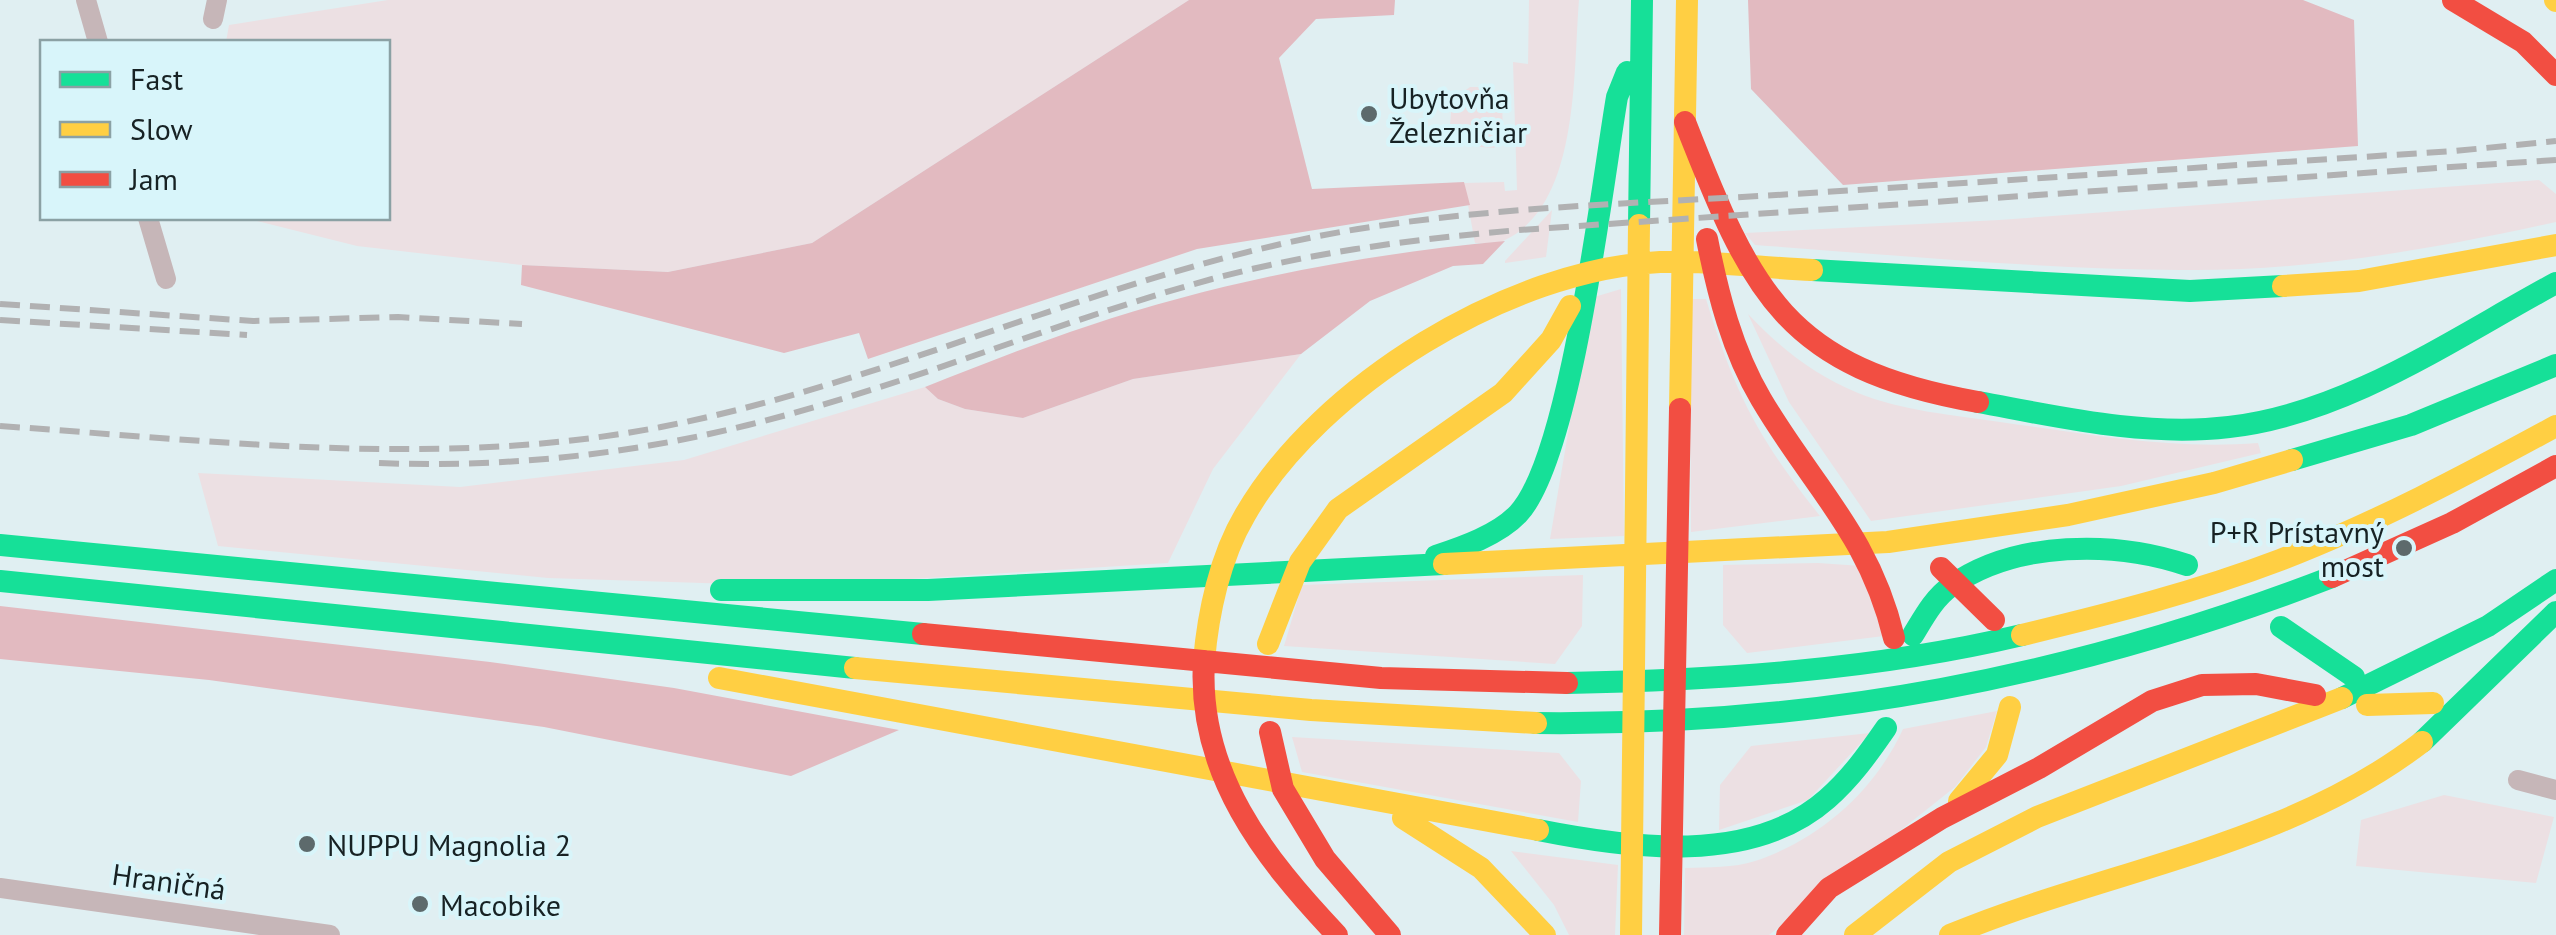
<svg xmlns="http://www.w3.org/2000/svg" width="2556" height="935" font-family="'PT Sans',sans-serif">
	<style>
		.green { fill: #ece0e3 }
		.forest { fill: #e2bac0 }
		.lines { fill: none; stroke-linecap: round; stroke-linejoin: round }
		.street { stroke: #c6b6b8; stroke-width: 20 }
		.fast { stroke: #16e098; stroke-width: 22 }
		.slow { stroke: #ffcf43; stroke-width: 22 }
		.jam { stroke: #f24e42; stroke-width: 22 }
		.rail { stroke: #b1b1b2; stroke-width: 6; stroke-dasharray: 20 10; stroke-linecap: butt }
		.poi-dot { fill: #5d6a6c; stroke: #d8f5fa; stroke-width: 4 }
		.labels { text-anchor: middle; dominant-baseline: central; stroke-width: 8; stroke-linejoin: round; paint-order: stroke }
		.poi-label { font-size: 30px; fill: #172224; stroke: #d8f5fa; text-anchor: start }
		.street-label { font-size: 30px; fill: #172224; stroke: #d8f5fa }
	</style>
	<rect width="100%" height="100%" fill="#e0eff2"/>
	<path class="green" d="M388,0H1189L812,243L668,272L522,265L357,246L257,221L255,218H388V42H226L229,25Z
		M1529,0H1579C1573,72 1580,204 1505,240C1497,244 1483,243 1475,243L1464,183L1504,182L1505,191L1517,190L1513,62L1528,64Z
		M1470,87H1482L1502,98L1503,138L1494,148L1467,146L1450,125L1452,100Z
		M2539,180L2556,194V222C2434,249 2305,272 2180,270C2038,269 1896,255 1755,245L1745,233L1999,220Z
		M1552,210L1546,257L1505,263V261Z
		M1621,289L1624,536L1550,539L1591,298Z
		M1690,299H1706C1735,394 1758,438 1820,516L1691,532Z
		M1748,314C1780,348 1814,375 1858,393C1903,411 1953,415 2000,422C2087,434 2170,450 2258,443L2261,453L2121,486L1871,521L1789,402Z
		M1301,354L1213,469L1168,563L797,586L548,578L218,546L198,473L460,487L684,460L925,387L938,399L965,409L1023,418L1133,379Z
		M1818,563L1862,566L1884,636L1747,653L1723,625V565Z
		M1583,575L1582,626L1555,664L1284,646L1302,585Z
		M1997,711L1986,747L1955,787L1769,935H1684L1685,868C1708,867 1734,868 1755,861C1821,839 1875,790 1903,729Z
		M1870,733L1808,800L1719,830L1720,785L1751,746Z
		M1292,737L1559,753L1581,781L1578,822L1302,772Z
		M2444,795L2554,817L2536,883L2356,866L2361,820Z
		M1511,851L1618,865L1615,935H1569L1554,905Z"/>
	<path class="forest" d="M1189,0H1395L1394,15L1316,19L1279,58L1312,189L1464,182L1470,205L1197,249L868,359L859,333L784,353L521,285L522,265L668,272L812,243Z
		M1748,0H2303L2354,20L2358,146L1843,185L1751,89Z
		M1505,241L1483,264L1453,266L1370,301L1301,354L1133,379L1023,418L965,409L938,399L925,387C979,366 1033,344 1088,326C1222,281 1365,254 1505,241Z
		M0,606L490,662L674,688L899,730L791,776L544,727L209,680L0,659Z"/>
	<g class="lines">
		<path class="street" d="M86,0L98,42
			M213,19L217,0
			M148,218L166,279
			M2518,780L2556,790
			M0,888L330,935"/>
		<path class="fast" d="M1639,225L1642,0
			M1812,270L2190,291L2283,286
			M1978,402C2060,417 2145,437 2229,427C2346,414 2454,338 2556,283
			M2292,460L2411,425L2556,365
			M0,545L923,634
			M1436,556C1463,547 1498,535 1518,514C1571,458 1602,184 1617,97L1627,72
			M0,581L855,668
			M721,590H928L1444,564
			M2281,627L2354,677
			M1913,635C1924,617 1934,598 1951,586C2016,540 2116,541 2187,565
			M1567,683C1720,680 1874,670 2022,635
			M2342,698L2488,626L2556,580
			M1536,723C1817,726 2070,678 2332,577
			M2422,742L2556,612
			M1538,830C1629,848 1751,866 1827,799C1851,778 1868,754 1886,728"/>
		<path class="slow" d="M2555,0L2556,1
			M2283,286L2359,281L2556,245
			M1680,409L1687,0
			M1444,564L1888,542L2068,515L2214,483L2292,460
			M2022,635C2109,614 2196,592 2280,560C2376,523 2466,475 2556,426
			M1268,644L1300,562L1338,509L1503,393L1551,340L1570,306
			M1204,661C1208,613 1220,557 1245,515C1320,385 1510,269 1660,262C1710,260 1762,268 1812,270
			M855,668L1311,710L1536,723
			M719,678L1538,830
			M2367,705L2433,703
			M1959,801L1997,755L2010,707
			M1403,818L1481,868L1545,935
			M1631,935L1639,225
			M1855,935L1949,862L2037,817L2342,698
			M1950,935C2106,870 2286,847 2422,742"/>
		<path class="jam" d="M2453,0L2523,42L2556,75
			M1685,122C1752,293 1785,368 1978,402
			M1707,239C1718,294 1732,350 1761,399C1812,486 1869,534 1894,638
			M1941,568L1994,620
			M2332,577L2452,523L2556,466
			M923,634L1381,678L1567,683
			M1204,661C1197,773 1264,858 1337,935
			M1270,732L1283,789L1325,859L1390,935
			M1670,935L1680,409
			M1787,935L1829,888L1942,818L2039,768L2152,701L2202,685L2256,684L2315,695"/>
		<path class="rail" d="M0,304L253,321L398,317L522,324
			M0,320L247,335
			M0,426C219,441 443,469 661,427C898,381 1118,268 1358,229C1501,206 1649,203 1794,194C2014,180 2235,165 2455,151L2556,141
			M379,463C504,468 627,455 748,425C906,386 1055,322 1212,279C1313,252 1415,239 1519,230L2556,160"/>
	</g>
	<g class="poi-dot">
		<circle cx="1369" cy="114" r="10"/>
		<circle cx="2404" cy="548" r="10"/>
		<circle cx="307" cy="844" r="10"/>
		<circle cx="420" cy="904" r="10"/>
	</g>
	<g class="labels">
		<g class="poi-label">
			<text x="1389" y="97">Ubytovňa<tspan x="1389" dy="34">Železničiar</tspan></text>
			<text x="2384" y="531" text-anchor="end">P+R Prístavný<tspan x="2384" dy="34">most</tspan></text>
			<text x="327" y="844">NUPPU Magnolia 2</text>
			<text x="440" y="904">Macobike</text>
		</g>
		<g class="street-label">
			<text transform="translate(169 881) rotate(8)">Hraničná</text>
		</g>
	</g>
	<rect x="40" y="40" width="350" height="180" fill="#d8f5fa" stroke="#8ba1a4" stroke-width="2.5"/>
	<rect x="60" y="72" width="50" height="15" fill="#16e098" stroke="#8ba1a4" stroke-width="2.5"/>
	<text x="130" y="90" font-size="30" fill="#172224">Fast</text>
	<rect x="60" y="122" width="50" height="15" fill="#ffcf43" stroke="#8ba1a4" stroke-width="2.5"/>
	<text x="130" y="140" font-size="30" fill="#172224">Slow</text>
	<rect x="60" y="172" width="50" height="15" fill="#f24e42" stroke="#8ba1a4" stroke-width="2.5"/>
	<text x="130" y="190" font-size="30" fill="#172224">Jam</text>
</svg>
